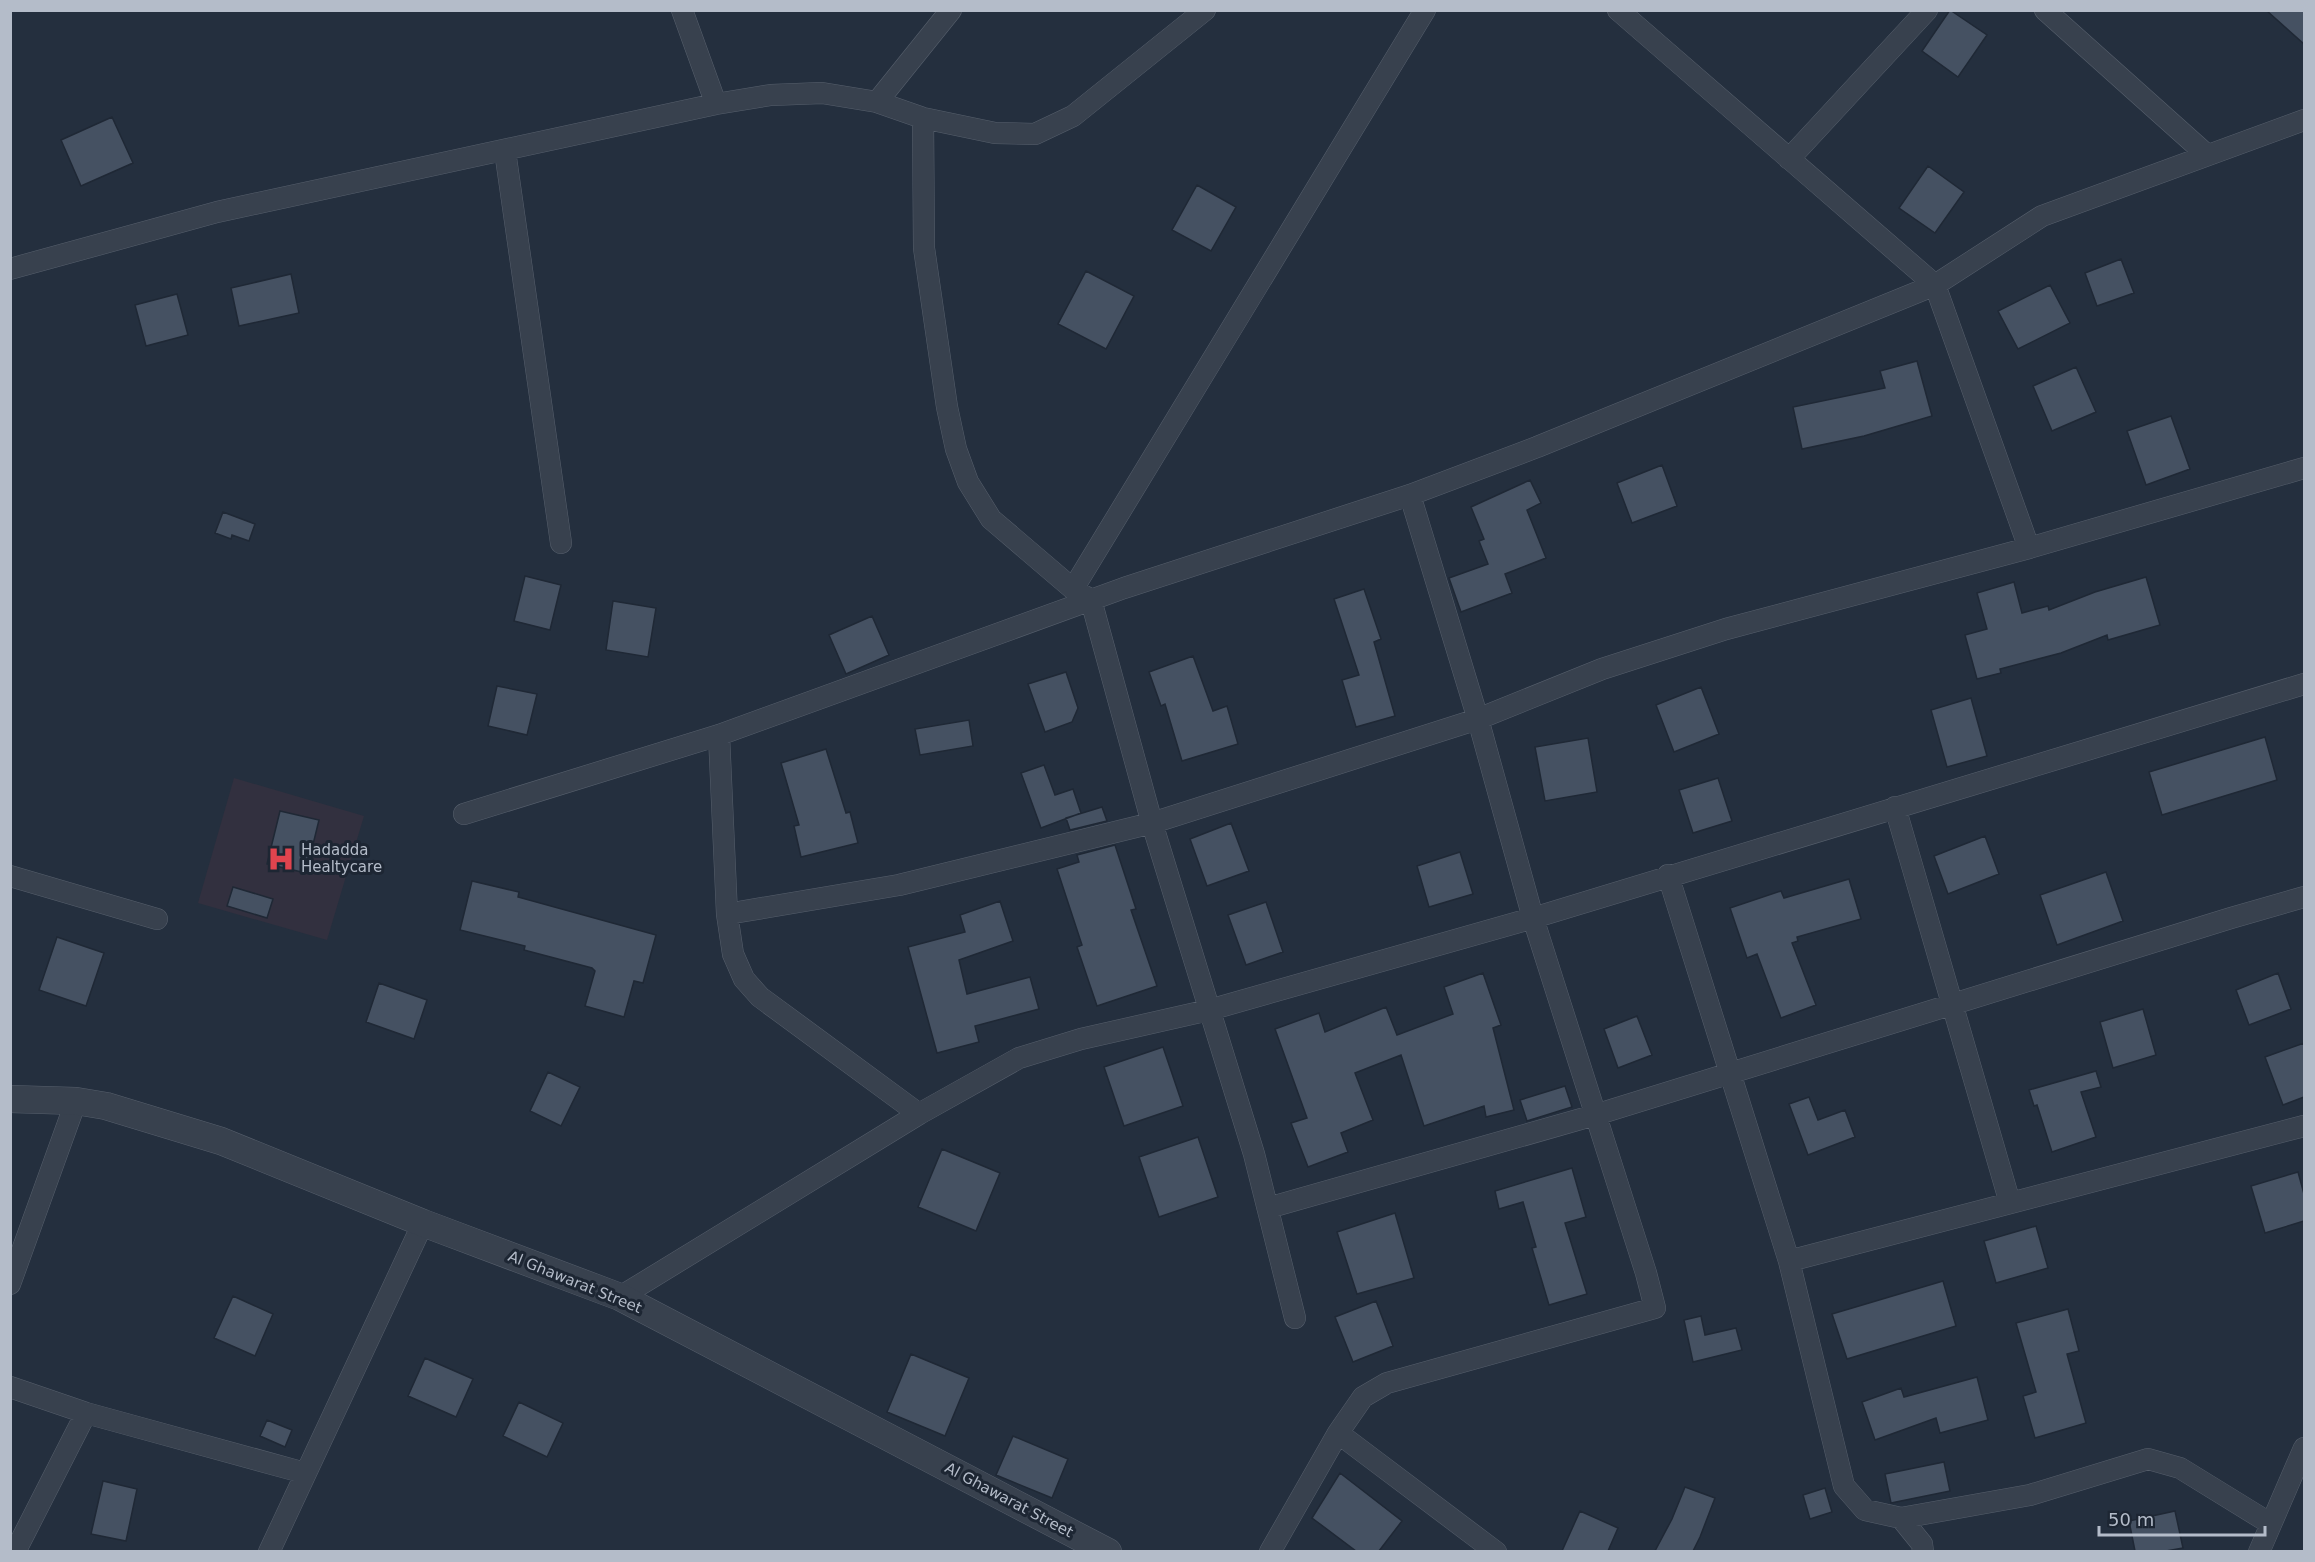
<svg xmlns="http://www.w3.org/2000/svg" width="2315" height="1562" font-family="'DejaVu Sans',sans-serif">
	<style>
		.medical { fill: #32303f }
		.building { fill: #455162; stroke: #1f2835; stroke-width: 1.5 }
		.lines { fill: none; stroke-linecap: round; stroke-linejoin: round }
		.minor-casing { stroke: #565f6c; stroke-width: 22 }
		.tertiary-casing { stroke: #565f6c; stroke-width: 28 }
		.minor { stroke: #38414e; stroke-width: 21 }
		.tertiary { stroke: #38414e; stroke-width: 27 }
		.labels { text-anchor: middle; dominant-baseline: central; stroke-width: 6; stroke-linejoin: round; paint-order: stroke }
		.poi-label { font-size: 15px; fill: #b4bcc9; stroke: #1d2633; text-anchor: start }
		.street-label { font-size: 15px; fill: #b4bcc9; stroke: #1d2633 }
	</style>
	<rect width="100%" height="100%" fill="#242f3e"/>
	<path class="medical" d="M234,778L364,816L327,940L198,903Z"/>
	<path class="building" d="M1950,10L1987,35L1958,77L1922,51Z
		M2266,10H2304V44Z
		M112,117L133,163L81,186L61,140Z
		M1928,166L1964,192L1935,233L1899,208Z
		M1197,185L1236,207L1211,251L1172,230Z
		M2121,259L2134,293L2097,306L2085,273Z
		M1086,271L1134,296L1106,349L1058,324Z
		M291,274L299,313L239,326L231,288Z
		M2050,285L2070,323L2018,349L1998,311Z
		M177,294L188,335L146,346L135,305Z
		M1917,361L1932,416L1864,436L1802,449L1793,407L1885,388L1880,371Z
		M2076,367L2096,412L2052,431L2033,386Z
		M2171,416L2190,469L2146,485L2127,431Z
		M1662,465L1677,506L1632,523L1617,483Z
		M1530,480L1541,503L1527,510L1546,558L1505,574L1512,593L1461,612L1449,578L1488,564L1479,541L1484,539L1471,507Z
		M223,512L255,524L249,541L232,535L231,539L215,533Z
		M525,576L561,585L550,630L514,621Z
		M2146,577L2160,625L2108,640L2107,635L2061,653L2000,669L2001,673L1977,679L1965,635L1987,629L1977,593L2014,582L2022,613L2048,606L2049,610L2095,592Z
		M1364,589L1381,639L1374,642L1395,716L1356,727L1342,680L1359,675L1334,599Z
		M613,601L656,608L648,657L606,650Z
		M872,616L889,655L846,674L829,635Z
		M1193,656L1213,711L1227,706L1238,744L1182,761L1165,704L1161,706L1149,672Z
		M1066,672L1078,708L1072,722L1045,732L1028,684Z
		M497,686L537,694L527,735L488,726Z
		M1701,687L1719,734L1674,752L1656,705Z
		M1971,698L1987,756L1947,767L1931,710Z
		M969,720L973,746L920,755L915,729Z
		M2265,737L2277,780L2162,815L2149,772Z
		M1588,738L1597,792L1545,801L1535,747Z
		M826,749L846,813L850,812L858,843L801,857L794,826L799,825L781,763Z
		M1044,765L1055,795L1073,789L1081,813L1041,828L1021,773Z
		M1718,778L1732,821L1693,833L1679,790Z
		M1102,807L1107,821L1070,830L1066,818Z
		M280,811L319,820L306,873L267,864Z
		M1231,823L1249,871L1207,886L1190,839Z
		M1985,836L1999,874L1948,894L1934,856Z
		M1115,845L1136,909L1131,910L1157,986L1097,1006L1077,947L1082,945L1057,869L1079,862L1077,855Z
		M1460,852L1473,894L1429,907L1417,866Z
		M2106,872L2123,921L2057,945L2040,895Z
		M1849,879L1861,919L1797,937L1798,941L1792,943L1816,1005L1781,1018L1757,954L1747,958L1730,908L1781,891L1784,898Z
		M472,881L519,892L518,897L656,935L643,983L634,981L624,1017L585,1006L595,971L592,968L524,950L525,946L460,930Z
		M233,887L273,899L267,918L227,906Z
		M1000,901L1013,941L959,960L967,994L1030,977L1039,1009L975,1026L979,1042L937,1053L908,947L965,932L960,915Z
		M1266,902L1283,952L1246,965L1228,915Z
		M57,937L104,953L86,1006L39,990Z
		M1483,973L1501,1025L1493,1028L1514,1110L1486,1117L1484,1106L1424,1126L1401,1055L1355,1073L1373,1120L1341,1133L1348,1152L1308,1167L1291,1123L1307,1118L1275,1029L1319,1013L1325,1032L1386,1007L1397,1035L1453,1014L1444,987Z
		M2278,973L2291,1009L2249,1025L2236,990Z
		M379,983L427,1000L414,1039L366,1022Z
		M2143,1009L2156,1055L2113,1068L2100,1022Z
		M1637,1016L1652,1055L1618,1068L1604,1029Z
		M2304,1043V1097L2283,1105L2265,1057Z
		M1163,1047L1183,1106L1124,1126L1104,1067Z
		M2096,1071L2101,1087L2081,1092L2096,1137L2052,1152L2037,1105L2034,1106L2029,1090Z
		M548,1072L580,1087L561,1126L530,1111Z
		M1565,1086L1572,1107L1527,1121L1520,1100Z
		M1809,1097L1818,1120L1845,1110L1855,1137L1808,1155L1789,1104Z
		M1198,1137L1218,1197L1159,1217L1139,1157Z
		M942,1149L1000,1173L976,1231L918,1207Z
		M1572,1168L1586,1217L1565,1223L1587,1294L1549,1305L1532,1248L1536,1247L1523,1202L1499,1209L1495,1191Z
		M2298,1172L2304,1194V1221L2265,1233L2251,1186Z
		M1395,1213L1414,1278L1357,1294L1337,1232Z
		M2036,1226L2048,1268L1996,1283L1984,1241Z
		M1943,1281L1956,1326L1847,1359L1832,1314Z
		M233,1296L273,1314L255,1356L214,1338Z
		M1376,1301L1393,1346L1353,1362L1335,1317Z
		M2068,1309L2079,1351L2067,1354L2086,1423L2035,1438L2023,1396L2036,1392L2016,1323Z
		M1701,1316L1705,1335L1736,1328L1742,1350L1693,1362L1684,1320Z
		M911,1354L969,1378L945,1436L887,1412Z
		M425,1358L473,1379L456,1417L408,1396Z
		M1977,1377L1988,1420L1940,1433L1936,1418L1875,1440L1862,1402L1901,1388L1904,1397Z
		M519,1402L563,1423L547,1457L503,1436Z
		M267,1420L292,1430L285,1447L260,1436Z
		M1013,1436L1068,1459L1052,1498L996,1475Z
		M1944,1462L1950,1491L1891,1503L1885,1474Z
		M1340,1473L1402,1521L1379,1551H1356L1312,1518Z
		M103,1481L137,1489L126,1541L91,1534Z
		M1685,1487L1715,1498L1700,1537L1693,1551H1655L1672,1519Z
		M1825,1488L1832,1512L1810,1519L1803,1495Z
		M1580,1511L1618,1528L1608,1551H1562Z
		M2175,1511L2183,1548L2166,1551H2135L2129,1521Z"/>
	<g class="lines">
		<defs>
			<path id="minor" d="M682,10L716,104
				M1618,10L1935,285L2029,548
				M2045,10L2207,155
				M877,102L951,10
				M923,118L924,248L947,407L956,449L968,482L991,519L1073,589L1091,600L1152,823L1254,1154L1295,1318
				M505,151L561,543
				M1789,159L1927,10
				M10,269L217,212L716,104L771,95L822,93L877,102L923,118L995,133L1035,134L1073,116L1205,10
				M1073,589L1425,10
				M719,735L727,914L733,954L744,979L760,997L919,1114
				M1895,807L2010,1203
				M464,814L719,735L1124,588L1410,495L1537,447L1935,285L2042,216L2304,120
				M1668,875L1789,1261L1844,1486L1865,1510L1901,1518L2030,1495L2148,1459L2180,1468L2271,1524
				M10,876L157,919
				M727,914L899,885L1152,823L1478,719L1602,669L1726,629L2029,548L2304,468
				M1268,1208L1595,1115L2231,918L2304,897
				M1789,1261L2304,1126
				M10,1284L76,1101
				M620,1297L919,1114L1019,1058L1081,1039L1209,1010L1533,918L2304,684
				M10,1387L86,1413L305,1473
				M1338,1433L1496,1552
				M1901,1518L1922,1544L1923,1552
				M15,1552L86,1413
				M269,1552L423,1223
				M1270,1552L1338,1433L1363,1397L1387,1383L1655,1308L1646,1273L1533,918L1478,719L1410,495
				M2259,1552L2304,1448"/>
			<path id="tertiary" d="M10,1099L76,1101L106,1106L221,1141L423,1223L620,1297L1108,1552"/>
		</defs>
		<use href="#minor" class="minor-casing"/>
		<use href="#tertiary" class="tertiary-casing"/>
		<use href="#minor" class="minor"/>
		<use href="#tertiary" class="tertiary"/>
	</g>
	<defs>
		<symbol id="hospital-bare" viewBox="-9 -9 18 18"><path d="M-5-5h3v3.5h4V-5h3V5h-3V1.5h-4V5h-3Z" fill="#e0444e" stroke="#1d2633" stroke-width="2.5" paint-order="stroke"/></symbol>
	</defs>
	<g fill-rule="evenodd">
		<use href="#hospital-bare" x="262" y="840" width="38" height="38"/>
	</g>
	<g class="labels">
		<g class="poi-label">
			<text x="301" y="850">Hadadda<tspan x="301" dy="17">Healtycare</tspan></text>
		</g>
		<g class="street-label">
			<text transform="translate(575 1282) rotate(22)">Al Ghawarat Street</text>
			<text transform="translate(1009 1500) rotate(28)">Al Ghawarat Street</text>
		</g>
	</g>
	<rect width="2315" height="1562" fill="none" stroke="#b4bcc9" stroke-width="24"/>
	<path d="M2099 1526v9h166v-9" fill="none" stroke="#b4bcc9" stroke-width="3"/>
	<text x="2108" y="1526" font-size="18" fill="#b4bcc9" stroke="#1d2633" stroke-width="4.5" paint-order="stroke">50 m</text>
</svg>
